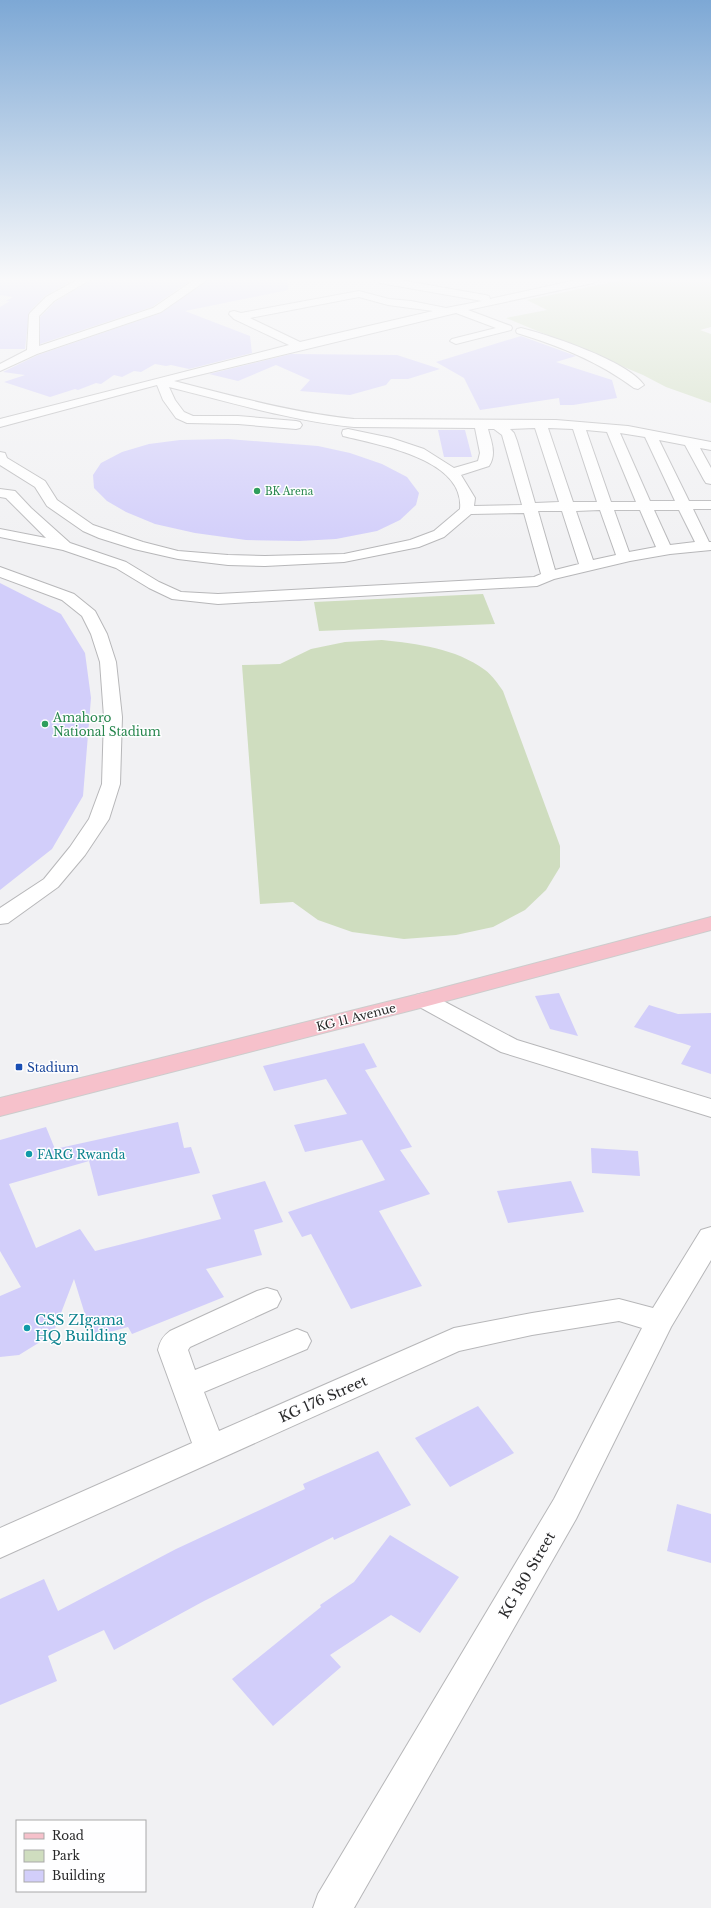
<svg xmlns="http://www.w3.org/2000/svg" width="711" height="1908" font-family="'Libre Baskerville',serif">
	<style>
		.green { fill: #cfddbf }
		.building { fill: #d2cefa }
		.lines { fill: none; stroke-linecap: round; stroke-linejoin: round }
		.minor-casing { stroke: #b7b7b9; stroke-width: 2 }
		.major-casing { stroke: #ccc; stroke-width: 2 }
		.minor { fill: #fff; fill-rule: evenodd }
		.major { fill: #f6c1cb; fill-rule: evenodd }
		.leisure-dot { fill: #2e9e5b; stroke: #fefeff; stroke-width: 1.5 }
		.transit-dot { fill: #1a4fb4; stroke: #fefeff; stroke-width: 1.5 }
		.culture-dot { fill: #0f9aa8; stroke: #fefeff; stroke-width: 1.5 }
		.labels { text-anchor: middle; dominant-baseline: central; stroke-width: 3; stroke-linejoin: round; paint-order: stroke }
		.far-leisure-label { font-size: 10px; fill: #27864d; stroke: #fefeff; text-anchor: start }
		.leisure-label { font-size: 12px; fill: #27864d; stroke: #fefeff; text-anchor: start }
		.street-label { font-size: 12px; fill: #29292a; stroke: #fefeff }
		.transit-label { font-size: 12px; fill: #164399; stroke: #fefeff; text-anchor: start }
		.culture-label { font-size: 12px; fill: #0d838f; stroke: #fefeff; text-anchor: start }
		.near-culture-label { font-size: 14px; fill: #0d838f; stroke: #fefeff; text-anchor: start }
		.near-street-label { font-size: 14px; fill: #29292a; stroke: #fefeff }
	</style>
	<rect width="100%" height="100%" fill="#f1f1f3"/>
	<path class="green" d="M622,280H711V327L700,330L711,334V403L666,387L643,375L506,318L547,310L527,300Z
		M483,594L495,624L319,631L314,602Z
		M382,640C418,644 455,648 485,670C492,675 498,684 503,691L560,846V867L546,890L525,910L493,927L456,935L404,939L352,932L318,920L293,902L260,904L242,665L280,664L311,649L345,642Z"/>
	<path class="building" d="M0,280H73L45,296L29,312L25,349H0V307L10,301H6L13,297L0,295Z
		M91,280H191L152,307L40,344V317L55,302Z
		M208,280H287L288,290L185,311L250,336L252,353L189,369L171,365L166,366L155,364L141,372L134,371L122,377L114,375L101,384L96,383L78,390L75,389L50,397L4,382L25,375L3,372L13,367L38,355L161,313Z
		M521,336L576,356L556,362L612,380L617,398L573,405H560L559,398L480,410L464,378L436,362Z
		M291,354L397,355L440,369L408,379H391L386,385L350,395L300,391L310,380L276,365L238,381L209,374Z
		M438,430H465L472,457H444Z
		M228,439L318,446L350,453L382,464L407,477L419,493L416,505L400,520L377,531L336,539L299,541L246,540L195,533L155,524L126,512L107,501L94,488L93,475L101,463L122,452L149,444L180,440Z
		M0,583L61,614L85,653L91,698L83,796L52,849L0,890Z
		M559,993L578,1036L550,1029L535,996Z
		M649,1005L678,1014L711,1013V1074L681,1064L691,1046L634,1027Z
		M364,1043L377,1067L365,1070L412,1147L400,1150L430,1194L379,1211L422,1286L351,1309L311,1234L302,1237L288,1212L385,1180L362,1140L305,1152L294,1125L347,1114L326,1079L274,1091L263,1066Z
		M178,1122L184,1148L191,1147L200,1173L98,1196L89,1161L9,1184L36,1248L80,1229L95,1251L221,1219L212,1195L265,1181L283,1222L254,1230L262,1255L206,1269L224,1297L132,1334L128,1327L92,1337L74,1279L53,1334L19,1355L0,1357V1296L21,1287L0,1251V1140L46,1127L55,1149Z
		M591,1148L638,1151L640,1176L592,1173Z
		M571,1181L584,1212L508,1223L497,1191Z
		M478,1406L514,1453L450,1487L415,1438Z
		M378,1451L411,1505L334,1540L333,1537L204,1601L114,1650L104,1630L48,1656L57,1681L0,1705V1599L44,1579L58,1611L176,1549L305,1489L303,1484Z
		M677,1504L711,1514V1563L667,1551Z
		M390,1535L459,1577L420,1633L391,1615L330,1655L341,1667L273,1726L232,1679L321,1607L320,1605L354,1582Z"/>
	<g class="lines">
		<defs>
			<path id="minor" d="M77,280H90L54,301L39,316V346L153,308L194,280H207L161,312L37,354L0,371V364L27,350L29,315L30,313L46,297Z
				M375,280H400L485,295L489,296L490,299L576,280H598L593,283L468,310L511,326L512,328L511,330L456,344L450,341L452,339L496,328L456,313L174,381C233,396 294,413 354,419L556,420L628,426L711,442V450L700,448L711,468V484L706,483L704,480L685,445L659,440L689,501H711V509H693L709,542H711V550L670,554L630,561L554,579L537,586L218,604L172,599L149,588L116,568L63,550L0,537V529L46,538L6,498L0,497V489L15,491L31,508L70,543L126,562L159,582L181,592L218,594L534,577L541,574L524,513L471,514L444,537L419,547L344,562L265,566L228,565L178,559L134,549L99,538L83,531L47,506L35,487L0,465V452L5,453L7,458L45,481L57,500L93,525L143,542L178,551L228,555L265,556L344,554L410,540L434,531L460,509C465,459 379,445 343,436L342,433L343,430L348,429L391,438L424,449L454,468L478,461L480,453L475,428L354,427C293,421 229,402 169,387L175,400L184,412L193,416H238L296,421L300,422L302,425L300,428L296,429L238,424L187,423L176,418L163,400L157,385L0,427V419L289,345L234,319L229,314L230,312L234,311L241,313L359,291L389,299L411,301L446,308L482,301L380,283ZM359,297L388,305L433,311L300,342L250,318ZM535,428L559,502L535,503L517,441L514,433L510,429ZM548,428L573,429L597,502H573ZM488,429H494L502,435L522,505L474,506L475,498L461,475L489,466C497,454 491,441 488,429ZM586,430L607,432L636,502H611ZM620,433L645,437L675,501H650ZM600,510L616,555L593,560L576,511ZM614,510H640L656,547L629,552ZM654,510H679L695,542L670,545ZM538,511H562L579,564L555,570Z
				M521,328C549,335 628,361 644,385L638,389L634,388C598,361 559,346 517,333L516,331L517,329Z
				M0,567L74,594L95,611L107,634L116,662L122,717L120,784L109,819L85,855L58,887L8,923L0,924V908L44,879L70,847L89,819L102,784L104,717L100,662L91,634L82,616L62,600L0,577Z
				M424,993L432,995L517,1040L711,1099V1117L501,1052L416,1005L413,1000L416,995Z
				M711,1227V1260L671,1327L576,1519L354,1908H313L318,1894L554,1499L642,1328L619,1321L532,1335L459,1351L0,1558V1528L192,1443L158,1350C160,1341 163,1336 170,1331L257,1291L267,1288L277,1291L281,1299L277,1307L190,1347L188,1350L195,1370L297,1329L307,1333L311,1341L307,1349L204,1392L219,1431L454,1328L532,1313L619,1299L653,1308L701,1230Z"/>
			<path id="major" d="M711,917V930L424,1007L0,1116V1098L423,993Z"/>
		</defs>
		<use href="#minor" class="minor-casing"/>
		<use href="#major" class="major-casing"/>
		<use href="#minor" class="minor"/>
		<use href="#major" class="major"/>
	</g>
	<linearGradient id="sky" x2="0" y2="1"><stop stop-color="#7da8d5"/><stop offset="0.51" stop-color="#f9f9fa"/><stop offset="1" stop-color="#f9f9fa" stop-opacity="0"/></linearGradient>
	<rect width="711" height="548" fill="url(#sky)"/>
	<g class="leisure-dot">
		<circle cx="257" cy="491" r="4"/>
		<circle cx="45" cy="724" r="4"/>
	</g>
	<rect class="transit-dot" x="15" y="1063" width="8" height="8" rx="2"/>
	<g class="culture-dot">
		<circle cx="29" cy="1154" r="4"/>
		<circle cx="27" cy="1328" r="4"/>
	</g>
	<g class="labels">
		<g class="far-leisure-label">
			<text x="265" y="491">BK Arena</text>
		</g>
		<g class="leisure-label">
			<text x="53" y="717">Amahoro<tspan x="53" dy="14">National Stadium</tspan></text>
		</g>
		<g class="street-label">
			<text transform="translate(356 1017) rotate(-14)">KG 11 Avenue</text>
		</g>
		<g class="transit-label">
			<text x="27" y="1067">Stadium</text>
		</g>
		<g class="culture-label">
			<text x="37" y="1154">FARG Rwanda</text>
		</g>
		<g class="near-culture-label">
			<text x="35" y="1320">CSS ZIgama<tspan x="35" dy="16">HQ Building</tspan></text>
		</g>
		<g class="near-street-label">
			<text transform="translate(323 1399) rotate(-24)">KG 176 Street</text>
			<text transform="translate(527 1575) rotate(-60)">KG 180 Street</text>
		</g>
	</g>
	<rect x="16" y="1820" width="130" height="72" fill="#fefeff" stroke="#a9a9aa"/>
	<rect x="24" y="1833" width="20" height="6" fill="#f6c1cb" stroke="#a9a9aa"/>
	<text x="52" y="1840" font-size="12" fill="#29292a">Road</text>
	<rect x="24" y="1850" width="20" height="12" fill="#cfddbf" stroke="#a9a9aa"/>
	<text x="52" y="1860" font-size="12" fill="#29292a">Park</text>
	<rect x="24" y="1870" width="20" height="12" fill="#d2cefa" stroke="#a9a9aa"/>
	<text x="52" y="1880" font-size="12" fill="#29292a">Building</text>
</svg>
